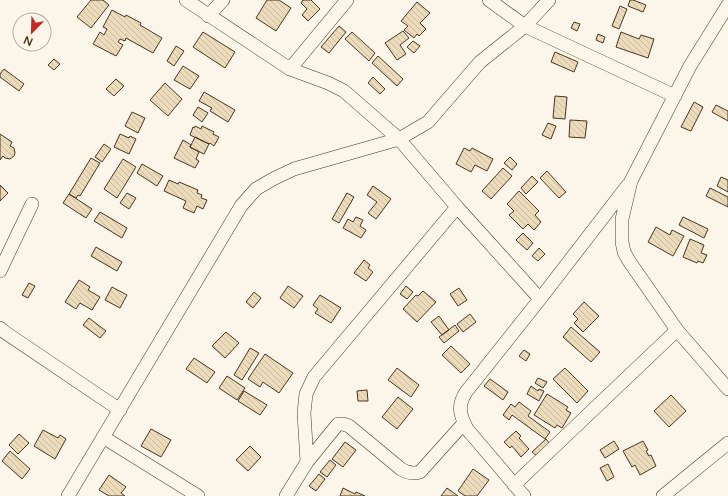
<svg xmlns="http://www.w3.org/2000/svg" width="728" height="496" font-family="'Varela Round',sans-serif">
	<style>
		.building { fill: url(#building-back-hatch); stroke: #4a3520 }
		.lines { fill: none; stroke-linecap: round; stroke-linejoin: round }
		.minor-casing { stroke: #4a3520; stroke-width: 14 }
		.minor { stroke: #fbf6e9; stroke-width: 13 }
	</style>
	<defs>
		<pattern id="building-back-hatch" width="6" height="6" patternUnits="userSpaceOnUse"><rect width="6" height="6" fill="#ecdcbc"/><path d="M-1 5l2 2M0 0l6 6M5-1l2 2" fill="none" stroke="#ccbda1"/></pattern>
	</defs>
	<rect width="100%" height="100%" fill="#fbf6e9"/>
	<path class="building" d="M91,0H103L109,5L91,28L77,17Z
		M267,0H279L291,8L276,31L256,18Z
		M303,0H311L320,9L308,21L302,15L307,9L301,3Z
		M630,0H633L646,5L643,12L628,6Z
		M417,2L430,13L420,23L426,29L419,36L417,34L414,38L404,30L408,26L401,21Z
		M620,6L627,9L619,29L612,26Z
		M112,10L125,17L126,15L141,23L140,25L162,38L153,53L126,38L125,41L120,39L118,42L123,45L116,56L93,44L100,32L104,35L107,29L103,27Z
		M574,22L580,24L577,31L571,28Z
		M339,26L346,32L329,53L321,47Z
		M403,31L409,38L400,45L406,54L397,60L385,43Z
		M203,32L235,52L225,68L193,47Z
		M352,32L375,53L369,61L345,39Z
		M621,32L639,39L641,35L654,39L648,58L616,47Z
		M598,34L605,37L603,43L596,40Z
		M413,41L420,46L414,53L407,47Z
		M176,46L184,51L174,66L167,61Z
		M555,52L578,62L574,72L551,62Z
		M378,56L403,79L397,86L372,63Z
		M54,59L60,64L54,70L48,65Z
		M183,66L199,76L190,89L174,80Z
		M4,69L24,84L19,91L0,77V74Z
		M373,77L385,89L380,94L368,83Z
		M116,79L124,86L114,96L106,89Z
		M165,83L182,99L168,116L150,100Z
		M204,92L235,110L228,122L210,111L212,108L199,101Z
		M555,96L567,97L565,119L553,118Z
		M694,102L703,107L691,131L681,127Z
		M716,105L728,111V121L712,112Z
		M198,107L208,113L202,122L193,115Z
		M132,112L145,118L138,133L125,126Z
		M570,120L587,121L585,138L569,137Z
		M548,123L556,126L551,139L542,135Z
		M195,126L201,129L202,126L214,132L213,134L219,137L214,146L210,143L209,144L190,135L193,127L194,128Z
		M0,134L12,142L10,146L14,148L15,153L14,156L10,159L5,158L3,156L0,160Z
		M120,134L129,138L130,136L136,139L129,154L114,147Z
		M195,137L209,144L204,154L190,147Z
		M183,140L191,145L190,147L199,152L196,159L199,161L195,168L174,158Z
		M104,144L111,149L102,162L95,157Z
		M464,148L470,151L472,148L493,159L487,171L475,165L471,172L456,164Z
		M510,157L517,164L512,170L504,163Z
		M91,158L100,163L80,196L78,195L76,198L69,194Z
		M123,159L136,167L117,198L104,189Z
		M142,164L163,176L157,186L137,173Z
		M503,168L512,176L491,199L482,191Z
		M547,171L566,192L559,198L540,178Z
		M532,176L538,182L526,194L521,188Z
		M721,177L728,180V192L717,186Z
		M169,180L178,184L179,182L198,190L197,193L202,195L201,198L207,200L203,209L197,206L194,213L183,208L186,201L164,191Z
		M0,185L8,193L0,201Z
		M373,186L391,199L376,219L368,213L377,202L367,195Z
		M710,188L728,197V207L706,196Z
		M519,191L539,211L535,215L541,222L534,230L528,224L523,229L509,215L514,211L507,204Z
		M127,193L136,198L129,209L120,203Z
		M347,193L354,197L339,223L332,219Z
		M69,194L92,209L86,218L63,203Z
		M100,212L127,228L122,238L94,221Z
		M356,217L363,220L360,226L366,230L361,238L343,228L348,219L353,222Z
		M683,217L708,229L704,238L679,225Z
		M656,227L670,235L672,230L684,236L673,256L648,242Z
		M523,233L533,243L527,250L516,240Z
		M690,239L704,245L701,253L707,255L703,263L698,261L697,263L683,257Z
		M96,247L122,262L117,271L91,256Z
		M539,248L545,254L538,261L532,256Z
		M364,260L370,265L368,268L373,272L366,281L354,273Z
		M79,280L90,287L88,290L100,297L92,310L80,303L76,309L65,302Z
		M29,283L35,286L28,298L22,295Z
		M288,286L303,296L294,308L280,298Z
		M406,286L413,292L407,299L400,294Z
		M112,287L127,295L120,308L105,300Z
		M459,288L467,300L458,306L450,294Z
		M423,291L436,302L417,322L403,309L416,295L418,296Z
		M254,292L261,298L253,308L246,302Z
		M320,295L341,308L331,323L315,313L318,309L313,305Z
		M584,302L599,316L583,332L574,323L578,319L573,314Z
		M470,314L476,322L463,332L457,324Z
		M439,316L449,330L442,335L431,322Z
		M89,318L106,331L100,338L83,325Z
		M455,325L459,331L444,343L439,337Z
		M571,327L600,352L591,362L563,337Z
		M226,332L239,343L225,358L212,346Z
		M451,346L470,364L461,373L442,355Z
		M250,348L259,353L242,380L234,375Z
		M524,350L530,354L526,361L519,356Z
		M265,354L293,373L279,393L263,382L260,387L248,379Z
		M194,358L215,372L207,383L186,369Z
		M397,368L419,385L411,397L388,380Z
		M565,368L588,391L577,403L553,379Z
		M227,376L245,388L237,400L219,388Z
		M538,378L547,382L543,388L535,383Z
		M490,379L508,392L503,400L484,386Z
		M531,386L538,391L539,389L544,391L539,401L527,394Z
		M367,390L368,401H358L357,391Z
		M244,391L267,405L260,415L238,401Z
		M547,394L568,407L566,410L571,413L562,428L557,425L555,428L534,415Z
		M671,395L686,411L669,427L654,411Z
		M398,397L413,409L397,429L382,417Z
		M519,402L531,411L528,416L550,432L545,439L512,415L509,420L503,415L511,404L515,407Z
		M151,429L171,440L161,457L141,446Z
		M43,430L58,438L60,435L66,439L55,459L34,446Z
		M516,431L521,436L519,438L529,449L521,457L512,446L510,448L504,442Z
		M19,434L29,443L18,454L9,445Z
		M546,439L550,444L537,456L532,452Z
		M614,441L619,449L605,458L600,450Z
		M643,441L648,450L646,451L649,456L651,455L656,466L640,475L635,465L632,467L623,451Z
		M345,442L356,450L343,467L332,459Z
		M250,446L261,457L248,471L236,460Z
		M10,451L30,469L22,479L2,461Z
		M330,460L336,465L327,477L320,472Z
		M608,464L614,477L607,481L600,468Z
		M473,469L489,480L477,496H465L458,491Z
		M319,474L325,479L316,491L309,486Z
		M109,475L126,487L121,493L125,496H109L99,490Z
		M343,488L355,494L356,492L365,496H340Z
		M447,488L458,496H441Z"/>
	<g class="lines">
		<defs>
			<path id="minor" d="M186,0L290,69L328,83L344,91L399,139L457,207L540,299
				M489,0L525,26L675,96
				M728,5L690,66L631,181L622,219V242L624,252L629,261L677,330L728,389
				M208,16L223,0
				M290,69L347,0
				M0,271L32,204
				M0,328L3,331L120,410
				M103,437L198,496
				M307,462L304,413L306,394L314,377L457,207
				M514,485L677,330
				M68,496L241,206L256,189L273,179L294,169L399,139L428,122L480,62L525,26L549,0
				M286,496L307,462L338,424H343L349,426L401,469C407,473 413,474 420,472L464,423
				M524,496L467,429C460,415 457,406 466,392L540,299L628,185
				M663,496L728,443"/>
		</defs>
		<use href="#minor" class="minor-casing"/>
		<use href="#minor" class="minor"/>
	</g>
	<g transform="translate(32 32) rotate(203)"><circle r="19" fill="#fbf6e9" stroke="#b4a999"/>
	<path d="M0-3L7 15L0 10L-7 15Z" fill="#c62828"/>
	<text y="-6" font-size="11" font-weight="bold" text-anchor="middle" fill="#4a3520">N</text>
	</g>
</svg>
